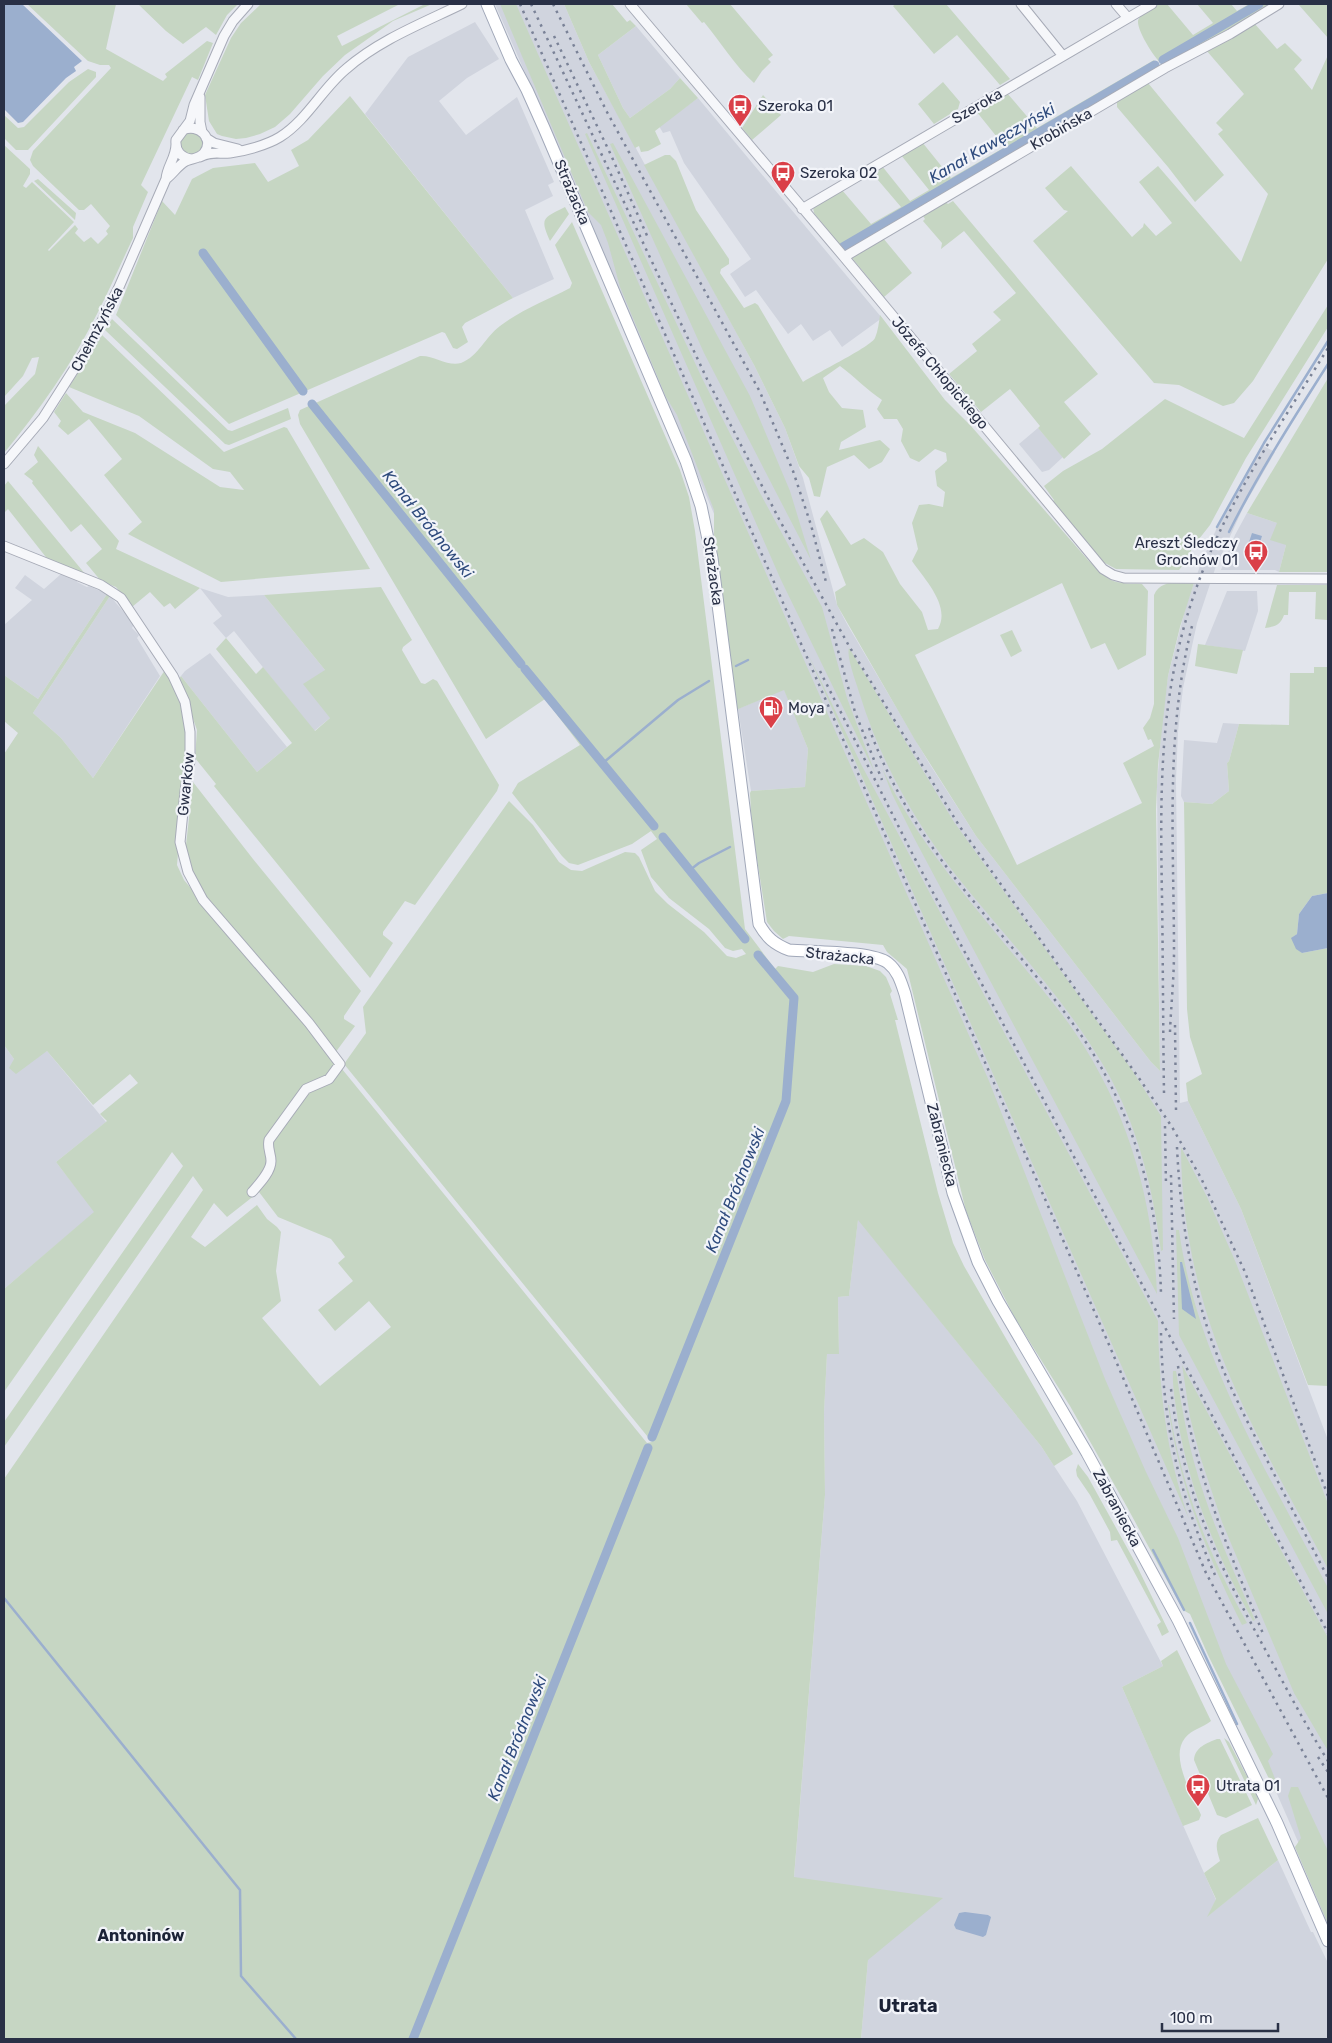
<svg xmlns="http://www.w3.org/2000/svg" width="1332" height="2043" font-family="Rubik,sans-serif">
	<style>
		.built { fill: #d0d4de }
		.green { fill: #c6d6c3; fill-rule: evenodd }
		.water { fill: #9bafce }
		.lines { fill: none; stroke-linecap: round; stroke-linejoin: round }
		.stream { stroke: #9bafce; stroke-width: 2.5 }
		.canal { stroke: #9bafce; stroke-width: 9 }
		.minor-casing { stroke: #a7abb7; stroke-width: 11 }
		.major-casing { stroke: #a1a8b9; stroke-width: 13 }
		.minor { stroke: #f6f7fa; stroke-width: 9 }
		.major { stroke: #fff; stroke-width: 11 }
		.rail { stroke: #7a8297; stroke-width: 2.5; stroke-dasharray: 2.5 5; stroke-linecap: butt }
		.labels { text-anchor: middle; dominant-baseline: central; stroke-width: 4.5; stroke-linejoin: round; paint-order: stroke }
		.poi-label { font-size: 15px; fill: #293046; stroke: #f2f4f9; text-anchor: start }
		.street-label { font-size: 15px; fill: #293046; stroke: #f2f4f9 }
		.water-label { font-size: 16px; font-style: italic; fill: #2f4b7d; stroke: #f2f4f9 }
		.neighbourhood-label { font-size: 16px; font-weight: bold; fill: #1b2236; stroke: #f2f4f9 }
		.quarter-label { font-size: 18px; font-weight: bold; fill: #1b2236; stroke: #f2f4f9 }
	</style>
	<rect width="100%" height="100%" fill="#e2e5ec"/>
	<path class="built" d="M495,4H564L589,62L754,365L785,428L803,478L837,605L847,624L929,763L976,836L1151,1062L1160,1071L1157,786L1162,721L1168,676L1186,606L1201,563L1220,521L1262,445L1275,452L1244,506L1215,569L1197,623L1183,688L1178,732L1176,780L1180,1103L1188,1101L1241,1209L1328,1440V1924L1295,1847L1299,1844L1201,1621L907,969L589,219Z
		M475,22L499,59L467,78L439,101L466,135L517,97L554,182L548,185L553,196L525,210L554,279L513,298L365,114L408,57Z
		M636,26L680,78L670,89L630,118L623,108L598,55Z
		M698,98L882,318L842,347L830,330L813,341L801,324L788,334L756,290L745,297L730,274L751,259L684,163L670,131L663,133L659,126Z
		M1038,428L1063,457L1049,470L1042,472L1019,444Z
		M1247,513L1277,523L1286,545L1279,572L1275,570H1221L1235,535Z
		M61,574L77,580V582L87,587L89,586L107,594L38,699L4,675V625L32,600L15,588L25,575L44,589Z
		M200,588L228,597L264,595L325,670L330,718L314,731L234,631L226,638L213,623L222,616Z
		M1227,591H1257L1258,611L1245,651L1205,645Z
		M110,596L134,624L132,628L139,635L137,638L160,676L93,778L61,738L33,713Z
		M210,653L287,747L257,772L181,676L185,671Z
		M784,689L808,749L805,787L751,791L738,709Z
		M1223,723L1239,724L1229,761L1227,763L1229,791L1212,804L1184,802L1181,796L1184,740L1217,743Z
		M4,1045L14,1059L13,1064L47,1051L106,1122L56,1162L95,1212L4,1289Z
		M858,1219L1041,1446L1077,1501L1163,1666L1122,1687L1216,1900L1209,1915L1278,1860L1311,1932H1313L1328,1963V2039H861L868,1960L794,1878L825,1495L824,1413L827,1354H839L838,1297L849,1296Z"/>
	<path class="green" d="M27,4H116L106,49L163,81L167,77L165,74L207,41L213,43L198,80L192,77L141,185L148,192L133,227V238C121,263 110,289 97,314C72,364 39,411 4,453V406L35,374L39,357L32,358L23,376L4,397V145L30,169V174L23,186L26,188L32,182L74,222L48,250L49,251L75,225L78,229L75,233L84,242L91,237L98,244L108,234L106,231L110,226L91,204L84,210H79L33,166L30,160L33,151L111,68L109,65H100L88,61Z
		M138,4H238L227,15L216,35L206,27L183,44L166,31Z
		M261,4H400L337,36L342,46L425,4H432L393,21L345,55L323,76L290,114L275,127L260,134L246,138L236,139L222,136L217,134L209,121L205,95L231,38L241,23Z
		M500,4H516L989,1081L1105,1379L1146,1472L1178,1538L1226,1664L1273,1754L1268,1761L1279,1789L1276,1793L1208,1655L1190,1614L1183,1610L1127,1507L1070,1406L1016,1320L985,1260L966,1211L907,969L887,952L883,945L789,936L783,939L774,931L767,922L752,828L750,793L751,791L805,787L808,749L784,690L736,710L714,541V510L677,415L666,397L620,287L608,243L601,225L588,212Z
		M564,4H612L627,22L630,20L636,26L598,55L623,108L630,118L670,89L680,78L698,98L655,131L661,144L648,151L641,152L639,146L635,148L589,62Z
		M686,4H730L773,55L768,59L771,62L762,71L754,83C735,66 720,41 704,22L702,23Z
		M896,4H946L1010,79L1000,85L957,35L934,54L893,6Z
		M1160,4H1167L1193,35L1213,23L1197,4H1231L1237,11L1249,4H1272L1164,66C1156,61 1137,31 1138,21C1139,14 1154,7 1160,4Z
		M1298,4H1328V38Z
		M1254,23L1277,49L1285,43L1302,60L1294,69L1312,90L1328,55V259L1253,381L1234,403L1223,406L1179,385L1154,383L1033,241L1068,211L1064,210L1045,188L1071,166L1132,237L1143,227L1144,223L1156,236L1172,223L1139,182L1158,166L1241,262L1268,194L1218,134L1223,130L1216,123L1244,94L1206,50Z
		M1154,60L1157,66L1156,68L846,253L814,213L813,207L842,190L871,224L901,207L872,173L882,166L910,201L929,190L901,155L922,142L951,178L1005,147L976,111L1007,93L1037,128Z
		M88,69L96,72V77L28,150H16L4,138V115L18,128L24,127L69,82Z
		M943,82L960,102L958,109L934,124L918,104Z
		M1148,83L1224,175L1195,202L1168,167L1117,107V102Z
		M763,95L781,115L752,140L742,128Z
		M350,96L513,298L465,323L462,327L468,342L457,349L453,348L445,333L442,332L229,424L116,315L162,201L175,215L192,179L213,168L255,163L268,182L299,166L291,150L308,140Z
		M181 143a11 11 0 1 1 22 0a11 11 0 1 1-22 0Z
		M587,133L703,380L760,493L822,607L847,698L875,773L781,580L585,134Z
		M613,143L750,396L790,491L811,560L704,353L610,144Z
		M665,155H670L676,161L696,210L729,259V264L721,269L720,273L744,308L755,303L758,305L803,382C815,374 872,346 875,338C878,331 879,322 880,315L945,400L971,426L1088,560C1112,583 1109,583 1142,584L1148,591L1146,655L1118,670L1105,643L1091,649L1062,583L915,655L1017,865L1142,803L1123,763L1154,746L1151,739L1148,740L1143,728L1150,718L1154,704V595C1161,579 1179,583 1194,583L1180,627L1168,676L1158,765L1156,809L1160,1071L1151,1062L976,836L915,740L837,605L835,592L846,585L820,519L827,510L851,545L864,538L883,552L900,584L922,612L928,630L938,629C951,606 925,580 912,561L918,549L912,523L919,505L929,504L943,507L945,492L937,486L935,471L947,461L946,453L935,449L919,462L910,458L901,441L903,429L897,419H884L877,409L882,400C867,390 855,377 840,366L823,378L829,392L842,408L863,410L866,427L841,442L839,450L880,440L890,449L882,462L869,469L854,455L827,467L820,497L814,496L809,478L799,466L785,428L754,365L644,165Z
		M38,179L76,213L75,220L34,181Z
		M953,201L1098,374L1064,402L1091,434L1064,459L1038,428L1040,426L1010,389L981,412L949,374L977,351L972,344L1001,320L993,312L1016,293L964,231L941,249L942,243L923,221L925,219L923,216L945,202L948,204Z
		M565,207L569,214L550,241C539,217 544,218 565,207Z
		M572,222L680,470L689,497L695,531L745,929L775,969L778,966L813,972L834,964L866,966L880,971L886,977L892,991L890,994L898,1020H895L938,1193L953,1243L964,1266L1073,1454L1054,1466L1041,1446L858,1220L849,1296L838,1297L839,1354H827L824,1413L825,1495L794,1877L943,1898L868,1960L861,2039H4V1479L203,1190L193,1176L4,1447V1422L183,1166L172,1152L4,1392V1289L94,1212L56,1162L107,1121L100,1114L138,1083L130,1074L93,1105L47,1051L16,1074L9,1068L14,1059L4,1045V754L18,733L4,721V675L38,699L107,594L110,596L33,713L61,738L93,778L165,670C171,682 177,693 181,705C194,742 181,800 176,838L178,853L177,865L184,880L342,1069L647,1443L652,1442L344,1064L366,1033L363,1007L509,801L533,825L559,862L571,870L582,871L625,852L635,853L639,857L655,891L668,904L704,932L727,956L736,958L746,954L742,949L733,951L725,948L709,929L669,898L651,877L641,850L657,839L651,831L632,844L578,865L569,863L562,856L512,793L518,783L580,745L545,699L486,739L300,424L298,415L300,410L420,356C434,355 448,367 461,363C479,356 485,337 500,326C521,310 547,300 570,288L572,283L555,245ZM259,1192L278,1217L331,1239L345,1257L338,1263L353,1281L318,1310L335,1331L369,1301L391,1327L320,1386L262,1318L281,1301L276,1271L281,1232L277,1227L267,1219L257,1205L205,1247L191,1237L214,1203L227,1217Z
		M883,238L912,273L884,297L852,258Z
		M1328,305V327L1246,458L1210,525L1192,548L1188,559L1179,570L1116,569L1103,562L1051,503L1054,500L1044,486L1063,471L1102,449L1165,399L1244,438Z
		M112,319L228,430L232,431L288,408L291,419L229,445L225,444L105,330Z
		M102,335L224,452L284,427L287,428L370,569L221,582L128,534L142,522L104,475L122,459L89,419L68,435L58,426L61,421L54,412L66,393L83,412L135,433L220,487L244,490L230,472L213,469L139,416L69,387Z
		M1328,378V572H1279L1286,545L1270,540L1277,523L1247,513Z
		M38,446L119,541L116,549L200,588L175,609L170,603L164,607L150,592L132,607L116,587L101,581L86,563L102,549L81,524L71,532L32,483L33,481L24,474L38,462L34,455Z
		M8,481L86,575L49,561L8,509L4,513V486Z
		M1277,585H1328V642L1327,620L1315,619L1316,592H1289L1288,615H1284C1280,625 1277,626 1265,628Z
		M381,587L412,640L403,647L402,650L421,683L425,684L433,679L437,681L499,785L497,791L415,905L405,901L383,932V935L393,943L370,978L214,786L216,784L195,758L197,730L179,679L181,676L257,772L292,743L216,649L226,638L256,674L263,667L315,731L330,718L303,684L325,670L264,595Z
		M1012,630L1022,651L1011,657L1000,635Z
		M1198,644L1243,650L1237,674L1195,666Z
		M849,648L954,822L1132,1070L1161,1116L1163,1250L1161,1251C1153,1187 1137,1124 1105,1068C1064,997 1006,938 955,874C914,820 880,760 860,695C857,684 846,657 849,648Z
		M808,654L862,766L1158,1321C1159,1388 1166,1454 1189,1519Z
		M1314,667H1328V893L1312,896L1299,914L1297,934L1293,937L1302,953L1328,948V1386L1308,1385L1241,1209L1188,1101L1186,1083L1202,1074L1190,1037L1187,1009L1184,802L1212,804L1229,791L1227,763L1229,761L1239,724L1289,725L1290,673H1314Z
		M882,768C917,842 971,902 1022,965C1041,988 1060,1010 1076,1034C1129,1113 1153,1200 1157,1294L913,836L892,794Z
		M193,782L253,859L361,991L344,1016V1019L355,1026L335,1053L202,894L193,877L185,854Z
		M1181,1147L1207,1197L1236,1263L1328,1504V1569C1290,1495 1246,1422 1217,1344C1194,1281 1181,1214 1181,1147Z
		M1176,1230H1179C1197,1360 1269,1474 1328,1588V1614L1179,1335Z
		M1182,1365L1328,1638V1751L1294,1693L1222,1522L1200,1456L1190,1417Z
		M1173,1371H1176C1181,1402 1186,1432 1194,1462C1209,1516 1232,1568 1255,1620L1253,1621C1218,1558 1190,1492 1178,1421C1176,1405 1172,1387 1173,1371Z
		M1168,1405H1169C1181,1487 1207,1550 1247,1623L1242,1625C1206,1553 1179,1485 1168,1405Z
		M1078,1464L1088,1477L1136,1564L1169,1632L1162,1636L1157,1625L1161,1622L1117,1540L1111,1541L1110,1532L1103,1519L1090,1495L1077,1476L1076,1470Z
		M1177,1650L1211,1721C1203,1728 1192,1729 1185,1738C1169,1757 1193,1796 1201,1815L1199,1820L1183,1826L1122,1687L1163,1666L1161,1661Z
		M1224,1738L1229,1742L1244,1771L1257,1793L1258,1799L1256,1805Z
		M1217,1739H1220L1252,1805L1226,1818L1217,1815L1194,1760C1195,1747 1207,1743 1217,1739Z
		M1291,1787H1298L1328,1851V1924L1295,1847L1301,1838L1288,1796Z
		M1258,1818L1278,1860L1207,1917L1216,1899L1204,1873L1220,1861C1217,1851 1214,1843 1221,1835Z"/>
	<path class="water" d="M4,4H22L82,61L74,67L76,71L66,78L23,122L18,123L4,109Z
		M1252,533L1262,536L1255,558L1245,554Z
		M1328,893V948L1302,953L1296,949L1291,938L1297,934L1299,914L1312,896Z
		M1180,1262H1182L1196,1319L1182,1309Z
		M965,1912L988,1915L991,1917L986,1935L983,1937L956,1929L954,1925L959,1913Z"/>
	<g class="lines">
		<path class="stream" d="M1217,527L1264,443L1328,341
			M1229,532C1258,474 1293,419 1328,364
			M736,666L748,660
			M603,763L678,700L709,681
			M690,870L699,863L730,847
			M1153,1550L1184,1610
			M4,1598L240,1890L241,1976L296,2039
			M1190,1623L1237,1724"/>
		<path class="canal" d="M1163,60L1259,4
			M843,247L1155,65
			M203,253L303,391
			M312,404L521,664
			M525,669L654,826
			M663,837L745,939
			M652,1437L786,1101L794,998L758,955
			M413,2039L648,1448"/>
		<defs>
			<path id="minor" d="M630,4L844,257L1103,569L1113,575L1124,578L1328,579
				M1021,4L1063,56
				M1116,4L1128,18
				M200,97V122L202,132
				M206,138L214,143L238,149
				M200,157C210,151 219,154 230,153C245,151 267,145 280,137C307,120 322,89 346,69C379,40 423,23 462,4
				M192,159C181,158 175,151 176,140L190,121L194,105L224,36L233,21L248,4
				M166,179C173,174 178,165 186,161C193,158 199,159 204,153C215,138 198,123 183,130
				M802,209L1152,4
				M844,257L1165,68L1230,34L1279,4
				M4,464L43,418L92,341L119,287L166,179C167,166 176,158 176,144
				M4,546L101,585L121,598L173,676L185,702L190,732V761L185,791L180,842L188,872L203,900L309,1023L340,1064L329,1079L306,1089L269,1140C267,1148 271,1153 271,1161C271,1172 259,1184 252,1192"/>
			<path id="major" d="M487,4L511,60L527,90L544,128L686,461L701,506L712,558L759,924C767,938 774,944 789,950C811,952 873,951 888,963C898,971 901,982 905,994L953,1193L978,1262L998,1301L1087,1453L1178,1620L1277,1823L1328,1941"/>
		</defs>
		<use href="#minor" class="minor-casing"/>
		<use href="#major" class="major-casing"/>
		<use href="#minor" class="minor"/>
		<use href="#major" class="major"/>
		<path class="rail" d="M520,4L1110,1347L1206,1573L1328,1798
			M531,4L707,379L779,519L849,646L960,827L1141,1081L1172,1127L1201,1178L1245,1272L1328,1496
			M553,4L607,112L760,392L793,471L811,525L826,582
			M554,36L610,153L649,240
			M832,629L855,712L882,780
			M820,671L913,855L1328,1633
			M869,728C885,772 908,813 935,851C983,919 1043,977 1089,1047C1136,1121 1159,1207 1161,1294
			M1175,1025L1176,1110
			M1170,1032C1171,1005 1174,979 1174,952C1174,842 1165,733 1192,626
			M1164,1093C1163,1027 1163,962 1162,896C1160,783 1159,686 1200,578C1231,495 1282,423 1328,348
			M1165,1126L1166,1185
			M1177,1147C1180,1211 1189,1272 1209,1333C1224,1377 1246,1419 1267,1460C1287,1500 1308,1539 1328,1578
			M1171,1175L1174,1319
			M1161,1333C1163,1424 1178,1492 1215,1575
			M1178,1366C1192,1465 1226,1544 1264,1636
			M1171,1389C1183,1496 1221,1569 1272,1662C1290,1695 1308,1729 1328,1761
			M1318,1757L1328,1772"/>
	</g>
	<defs>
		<symbol id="bus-pin" viewBox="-11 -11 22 30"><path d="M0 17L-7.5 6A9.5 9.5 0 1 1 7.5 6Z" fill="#da3f48" stroke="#f2f4f9"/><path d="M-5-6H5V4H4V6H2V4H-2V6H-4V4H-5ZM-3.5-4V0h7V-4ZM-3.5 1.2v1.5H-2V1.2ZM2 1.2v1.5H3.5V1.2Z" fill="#fff"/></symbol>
		<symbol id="fuel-pin" viewBox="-11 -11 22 30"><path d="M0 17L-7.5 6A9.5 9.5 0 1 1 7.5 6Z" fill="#da3f48" stroke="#f2f4f9"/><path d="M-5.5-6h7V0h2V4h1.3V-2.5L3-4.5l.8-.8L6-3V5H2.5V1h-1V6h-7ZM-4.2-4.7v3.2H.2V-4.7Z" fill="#fff"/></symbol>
	</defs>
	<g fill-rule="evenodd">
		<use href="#bus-pin" x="726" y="92" width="28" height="38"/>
		<use href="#bus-pin" x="769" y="159" width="28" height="38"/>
		<use href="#bus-pin" x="1242" y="538" width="28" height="38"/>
		<use href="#fuel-pin" x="757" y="694" width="28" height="38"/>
		<use href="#bus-pin" x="1184" y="1772" width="28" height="38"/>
	</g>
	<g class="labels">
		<g class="poi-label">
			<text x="758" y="106">Szeroka 01</text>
			<text x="800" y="173">Szeroka 02</text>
			<text x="1238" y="543" text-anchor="end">Areszt Śledczy<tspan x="1238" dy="17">Grochów 01</tspan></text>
			<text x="788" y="708">Moya</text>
			<text x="1216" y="1786">Utrata 01</text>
		</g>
		<g class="street-label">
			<text transform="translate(977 106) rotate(-30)">Szeroka</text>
			<text transform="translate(1061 129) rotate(-30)">Krobińska</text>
			<text transform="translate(572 192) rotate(67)">Strażacka</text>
			<text transform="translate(97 329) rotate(-62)">Chełmżyńska</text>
			<text transform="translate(940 373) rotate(50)">Józefa Chłopickiego</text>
			<text transform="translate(713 571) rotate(82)">Strażacka</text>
			<text transform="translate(186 784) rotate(-84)">Gwarków</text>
			<text transform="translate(840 956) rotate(6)">Strażacka</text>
			<text transform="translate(942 1145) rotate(76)">Zabraniecka</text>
			<text transform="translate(1117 1508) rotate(62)">Zabraniecka</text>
		</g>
		<g class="water-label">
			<text transform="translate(992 143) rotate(-30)">Kanał Kawęczyński</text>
			<text transform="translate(428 524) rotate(51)">Kanał Bródnowski</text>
			<text transform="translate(735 1190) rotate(-68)">Kanał Bródnowski</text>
			<text transform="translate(517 1738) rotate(-68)">Kanał Bródnowski</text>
		</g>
		<g class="neighbourhood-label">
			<text x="141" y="1935">Antoninów</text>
		</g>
		<g class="quarter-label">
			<text x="908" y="2006">Utrata</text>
		</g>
	</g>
	<rect width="1332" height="2043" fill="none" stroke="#293046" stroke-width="10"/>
	<path d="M1162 2023v8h116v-8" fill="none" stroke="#293046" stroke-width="2.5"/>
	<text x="1170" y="2023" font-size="15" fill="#293046" stroke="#f2f4f9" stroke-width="4" paint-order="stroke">100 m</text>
</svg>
